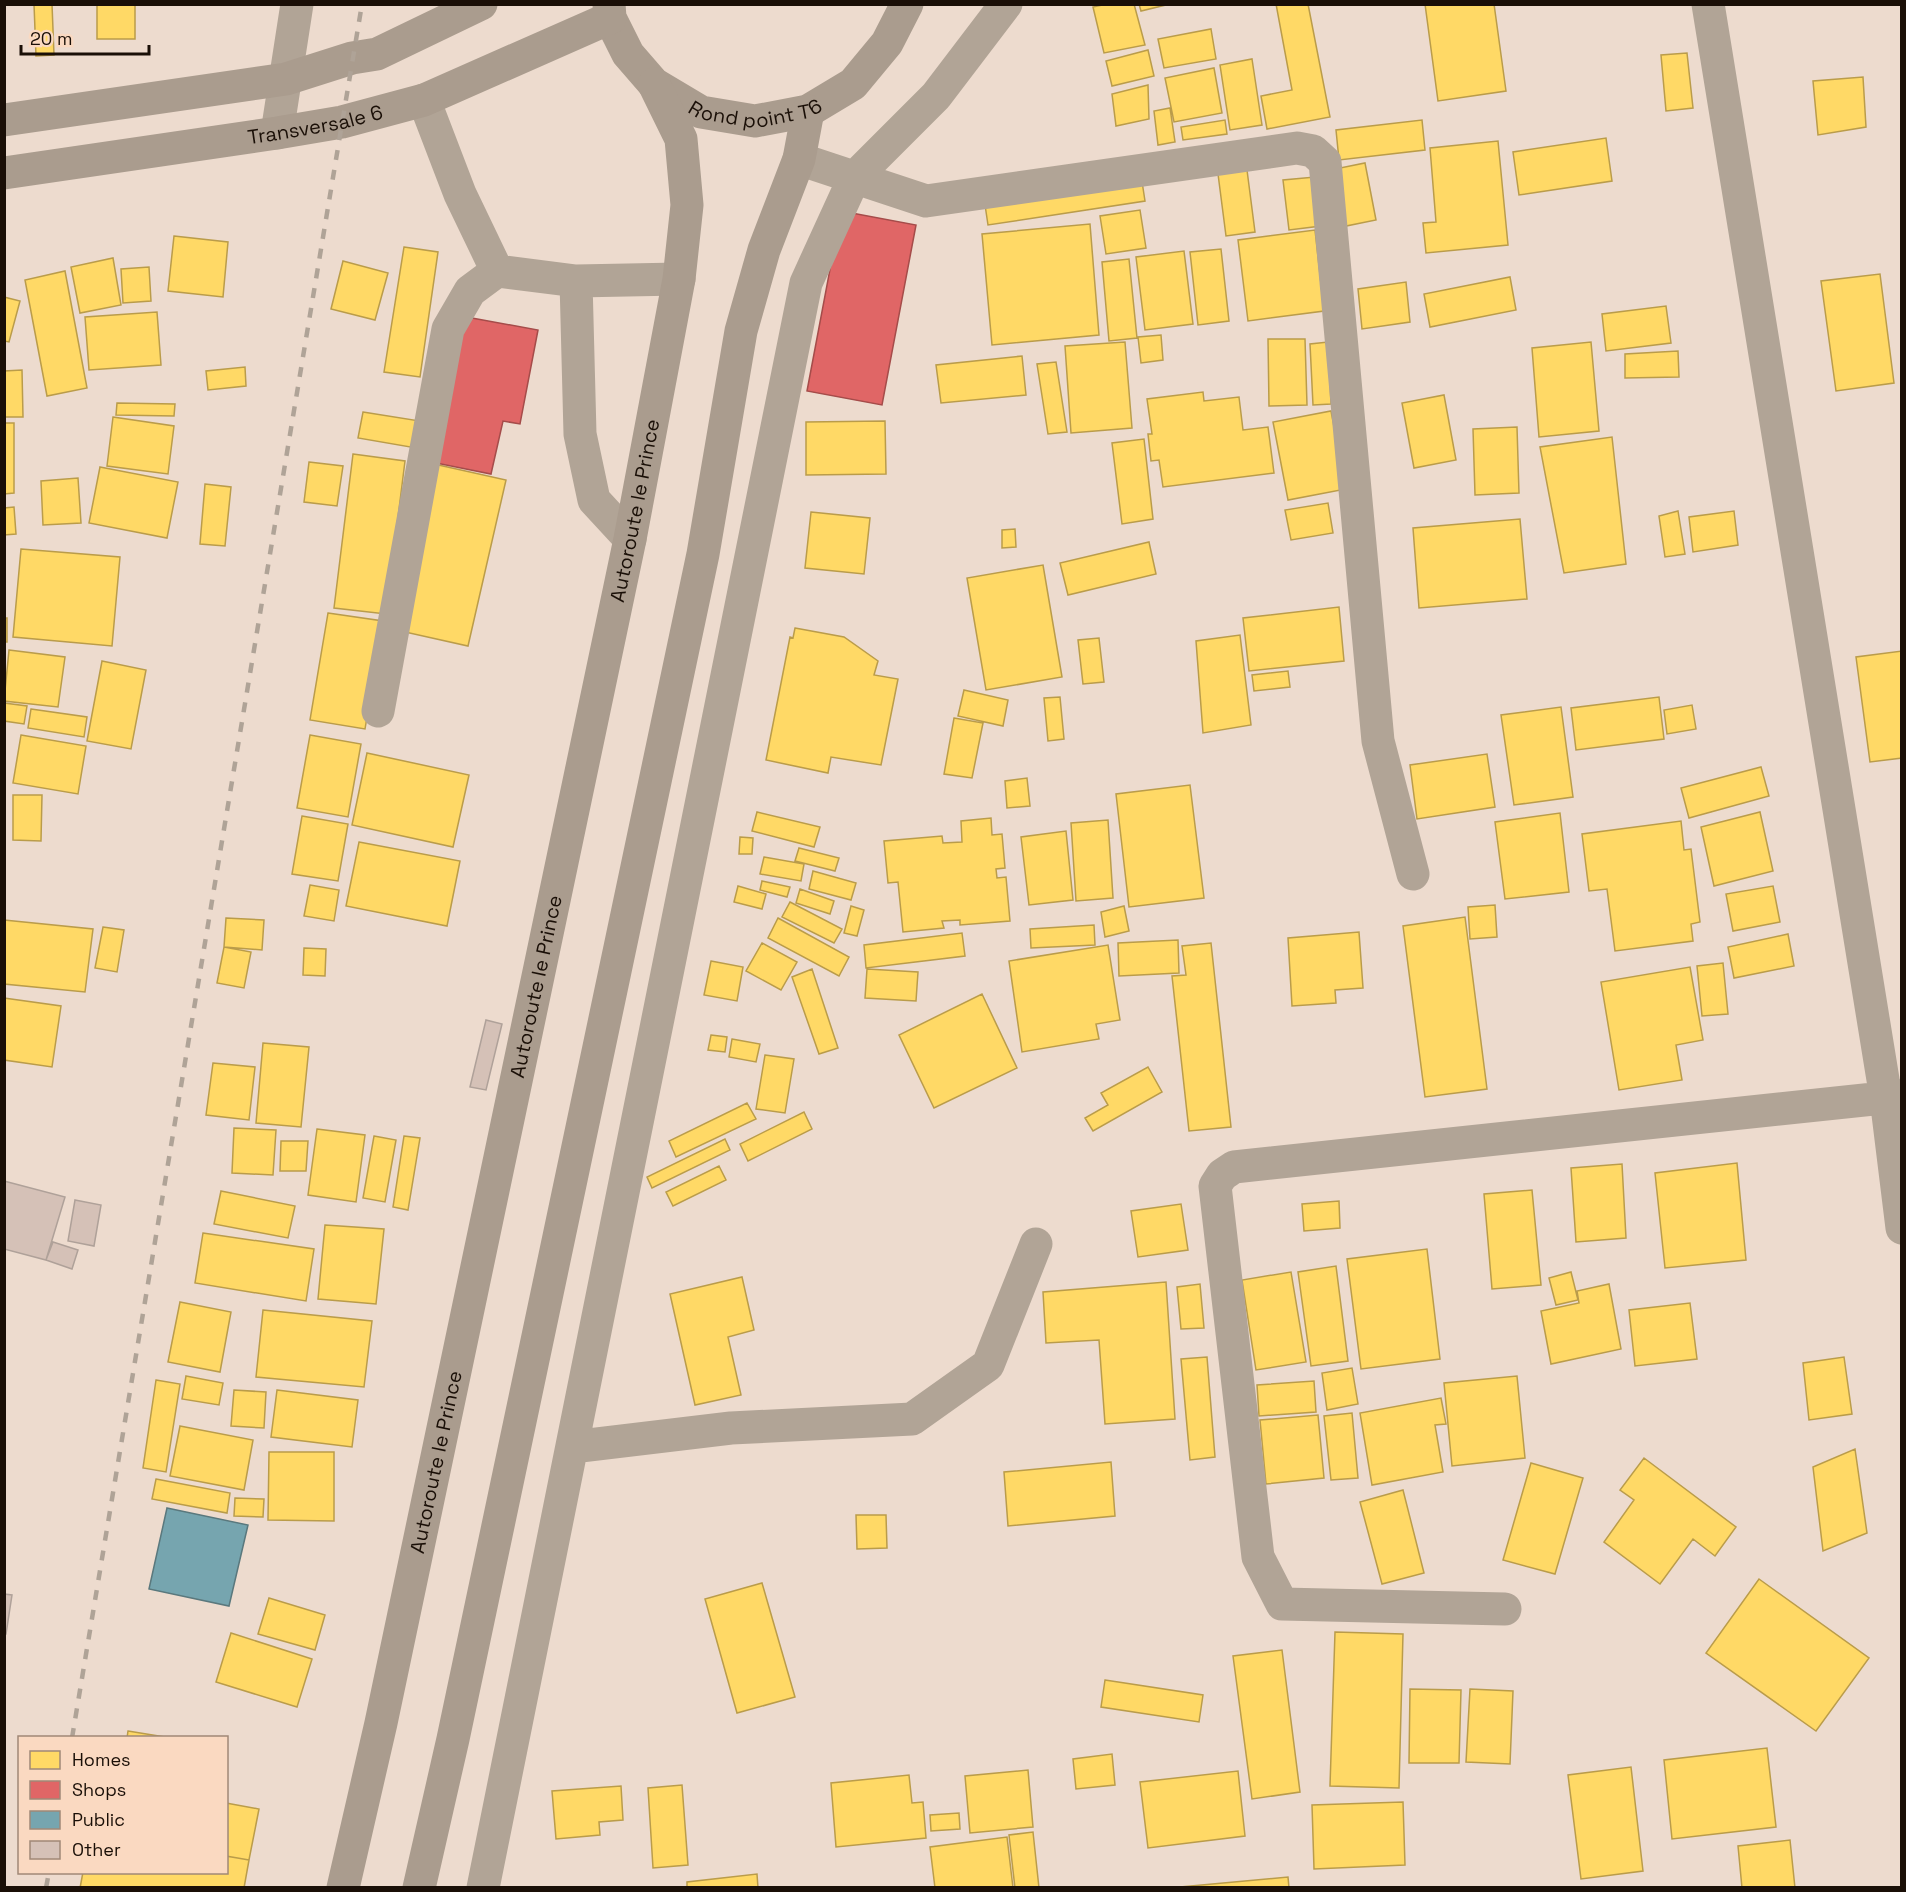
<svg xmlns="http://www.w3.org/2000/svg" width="1906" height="1892" font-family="'Space Grotesk',sans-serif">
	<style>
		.homes { fill: #ffd966; stroke: #ba9c4a; stroke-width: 1.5 }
		.shops { fill: #e06666; stroke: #a54c4a; stroke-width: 1.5 }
		.public { fill: #76a5af; stroke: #5a787d; stroke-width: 1.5 }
		.building { fill: #d5c1b7; stroke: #afa199; stroke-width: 1.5 }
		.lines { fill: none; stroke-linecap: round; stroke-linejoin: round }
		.minor { stroke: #b1a496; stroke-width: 33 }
		.major { stroke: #aa9c8e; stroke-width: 33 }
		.rail { stroke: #afa397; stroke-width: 4.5; stroke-dasharray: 10 10; stroke-linecap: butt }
		.labels { text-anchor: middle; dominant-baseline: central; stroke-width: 6; stroke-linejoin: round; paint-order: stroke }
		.street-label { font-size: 20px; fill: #1a0f07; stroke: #fad9c1 }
	</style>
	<rect width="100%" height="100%" fill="#eddbce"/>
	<path class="homes" d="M34,4H52L54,55L36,56Z
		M97,4H135V39H97Z
		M1107,4H1134L1145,45L1104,53L1093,7Z
		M1139,4H1170L1141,11Z
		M1276,4H1308L1330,117L1267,129L1261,96L1292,90Z
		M1425,4H1494L1506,91L1438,101Z
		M1211,29L1216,59L1164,68L1158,39Z
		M1148,50L1154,76L1112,86L1106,61Z
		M1687,53L1693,108L1666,111L1661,55Z
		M1252,59L1262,125L1230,130L1220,65Z
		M1214,68L1222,113L1174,122L1165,78Z
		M1863,77L1866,127L1818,135L1813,81Z
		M1148,85L1149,119L1116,126L1112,94Z
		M1170,108L1175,142L1158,145L1154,111Z
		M1225,120L1227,134L1183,140L1181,127Z
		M1422,120L1425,150L1339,160L1336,130Z
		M1606,138L1612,181L1519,195L1513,152Z
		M1498,141L1508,245L1426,253L1423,223L1436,222L1430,148Z
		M1365,163L1376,220L1346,226L1335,169Z
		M1247,170L1255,232L1226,236L1218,174Z
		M1141,175L1145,201L988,225L984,198Z
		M1315,177L1321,226L1289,230L1283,180Z
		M1140,210L1146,248L1106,254L1100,216Z
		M1090,224L1099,335L992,345L982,234Z
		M1315,230L1324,311L1248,321L1238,240Z
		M174,236L228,242L223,297L168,291Z
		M404,247L438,252L420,377L384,372Z
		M1221,249L1229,321L1198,325L1190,252Z
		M1184,251L1193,324L1145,330L1136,257Z
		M113,258L121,305L80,313L71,267Z
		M1129,259L1137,338L1109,341L1102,262Z
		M343,261L388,273L375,320L331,309Z
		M149,267L151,301L123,303L121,269Z
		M65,271L87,388L47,396L25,280Z
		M1880,274L1894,383L1836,391L1821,281Z
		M1510,277L1516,310L1430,327L1424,294Z
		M1406,282L1410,322L1362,329L1358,289Z
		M4,297L20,301L9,342L4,341Z
		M1666,306L1671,343L1606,351L1602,314Z
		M157,312L161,365L89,370L85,317Z
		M1161,335L1163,360L1141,363L1138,337Z
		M1268,339H1305L1307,405L1269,406Z
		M1125,342L1132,428L1071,433L1065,346Z
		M1328,342L1331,404L1313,405L1310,344Z
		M1591,342L1599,431L1539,437L1532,348Z
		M1678,351L1679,377L1625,378V354Z
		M1022,356L1026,395L941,403L936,365Z
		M1056,362L1067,432L1048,434L1037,364Z
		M245,367L246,386L208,390L206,371Z
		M22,370L23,417H4V371Z
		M1203,392L1204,401L1239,397L1243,430L1268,427L1274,473L1163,487L1159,460L1151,461L1148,434H1152L1147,399Z
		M1444,395L1456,460L1414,468L1402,403Z
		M117,403L175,404L174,416L116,415Z
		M1331,411L1346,489L1288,500L1273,422Z
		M363,412L420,421L416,448L358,438Z
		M113,417L174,426L168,474L107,466Z
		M885,421L886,474L806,475V422Z
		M4,423H14V493L4,494Z
		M1517,427L1519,493L1475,495L1473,429Z
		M1612,437L1626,564L1564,573L1540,447Z
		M1144,439L1153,519L1122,524L1112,443Z
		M353,454L405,461L386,614L334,608Z
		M309,462L343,466L337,506L304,502Z
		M434,464L506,480L468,646L396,630Z
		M100,467L178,482L167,538L89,523Z
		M78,478L81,523L43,525L41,481Z
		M205,484L231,487L225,546L200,544Z
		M1328,503L1333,533L1291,540L1285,510Z
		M14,507L16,534L4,535V508Z
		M1678,511L1685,554L1665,557L1659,516Z
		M1734,511L1738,545L1693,552L1689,517Z
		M811,512L870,518L864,574L805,568Z
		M1520,519L1527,599L1419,608L1413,528Z
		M1015,529L1016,547L1002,548V530Z
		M1149,542L1156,574L1068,595L1060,563Z
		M21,549L120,557L112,646L13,637Z
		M1043,565L1062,677L986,690L967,578Z
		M1339,607L1344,661L1249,671L1243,618Z
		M328,613L383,621L365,729L310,720Z
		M4,618H7V642H4Z
		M795,628L844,637L878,661L874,675L898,679L881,765L831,757L828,773L766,760L790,637L793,638Z
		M1240,635L1251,725L1203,733L1196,641Z
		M1099,638L1104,682L1083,684L1078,640Z
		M9,650L65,657L58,707L4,701Z
		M1902,651V758L1870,762L1856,657Z
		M102,661L146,670L131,749L87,741Z
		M1288,671L1290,687L1254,691L1252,675Z
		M964,690L1008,700L1003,726L958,716Z
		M1060,697L1064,739L1048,741L1044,698Z
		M1659,697L1664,739L1576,750L1571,708Z
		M4,703L27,706L24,724L4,721Z
		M1692,705L1696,729L1667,734L1664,710Z
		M1561,707L1573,797L1514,805L1501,715Z
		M31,709L87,717L84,737L28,728Z
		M954,718L983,723L972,778L944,774Z
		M21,735L86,746L78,794L13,783Z
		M310,735L361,744L348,817L297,808Z
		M367,753L469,775L453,847L352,825Z
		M1487,754L1495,807L1417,819L1410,765Z
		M1761,767L1769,796L1689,818L1681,788Z
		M1027,778L1030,806L1007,808L1005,781Z
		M1190,785L1204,898L1129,907L1116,794Z
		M13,795H42L41,841L13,840Z
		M757,812L820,827L814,847L752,831Z
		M1760,812L1773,871L1714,886L1701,827Z
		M1560,813L1569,892L1505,899L1495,822Z
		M302,816L348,824L338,881L292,874Z
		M991,818L992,835L1002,834L1005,868L996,869L997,878L1006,877L1010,921L960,925V920L942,921L944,928L903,932L898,882L888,883L884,841L942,836L943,843L962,842L961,821Z
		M1108,820L1113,898L1076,901L1071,823Z
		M1681,821L1684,850L1691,849L1700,922L1691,924L1693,941L1615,951L1607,889L1589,891L1582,834Z
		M1066,831L1073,900L1029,905L1021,837Z
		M740,837L753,838L752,854H739Z
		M359,842L460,861L447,926L346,906Z
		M799,848L839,858L835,871L795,861Z
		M764,857L804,864L801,881L760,874Z
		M813,871L856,883L851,900L809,889Z
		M762,881L790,887L787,897L760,890Z
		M310,885L339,890L334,921L304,916Z
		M738,886L766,894L762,909L734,902Z
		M1773,886L1780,922L1733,931L1726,894Z
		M800,889L834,901L830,914L796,903Z
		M790,902L842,929L834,943L782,917Z
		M1495,905L1497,937L1470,939L1468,907Z
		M851,906L864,910L857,936L844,933Z
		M1124,906L1129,931L1105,937L1101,912Z
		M1465,917L1487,1089L1425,1097L1403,926Z
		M226,918L264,920L262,950L224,947Z
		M778,918L849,957L839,976L768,938Z
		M4,920L93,929L85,992L4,984Z
		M1094,925L1095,945L1031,948L1030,929Z
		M103,927L124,930L117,972L95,968Z
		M1359,932L1363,988L1335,990L1336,1003L1292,1006L1288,938Z
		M962,933L965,956L866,968L864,945Z
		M1788,934L1794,966L1734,978L1728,947Z
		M1178,940L1179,973L1119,976L1118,943Z
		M762,943L797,962L781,990L746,971Z
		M1211,943L1231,1127L1189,1131L1172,976L1186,975L1182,946Z
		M1108,945L1120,1020L1096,1024L1099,1039L1022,1052L1009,961Z
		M224,947L251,952L244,988L217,983Z
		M304,948L326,949L325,976L303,975Z
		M711,961L743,967L737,1001L704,995Z
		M1723,963L1728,1014L1702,1016L1697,966Z
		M1690,967L1703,1040L1676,1045L1682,1080L1619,1090L1601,982Z
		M812,969L838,1048L819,1054L792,977Z
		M867,969L918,972L916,1001L865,998Z
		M982,994L1017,1068L934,1108L899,1035Z
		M4,998L61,1006L52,1067L4,1060Z
		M711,1035L727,1037L725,1052L708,1050Z
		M732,1039L760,1044L756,1062L729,1057Z
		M263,1043L309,1047L301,1127L256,1123Z
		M765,1055L794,1059L785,1113L756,1109Z
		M213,1063L255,1067L249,1120L206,1115Z
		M1148,1067L1162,1092L1093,1131L1085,1118L1108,1105L1101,1093Z
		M747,1103L756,1119L676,1157L669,1141Z
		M804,1112L812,1129L748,1161L740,1144Z
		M234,1128L276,1130L273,1175L232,1173Z
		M317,1129L365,1135L356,1202L308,1195Z
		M374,1136L396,1140L385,1202L363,1198Z
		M404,1136L420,1138L408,1210L393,1207Z
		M725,1139L730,1150L652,1188L647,1177Z
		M281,1141H308L306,1171H280Z
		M1737,1163L1746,1260L1665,1268L1655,1173Z
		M1622,1164L1626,1238L1576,1242L1571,1168Z
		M719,1166L726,1180L673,1206L666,1192Z
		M1532,1190L1541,1285L1492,1289L1484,1194Z
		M221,1191L295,1206L288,1238L214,1224Z
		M1339,1201L1340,1228L1304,1231L1302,1204Z
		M1181,1204L1188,1250L1138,1257L1131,1211Z
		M325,1225L384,1229L376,1304L318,1299Z
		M203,1233L314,1249L306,1301L195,1283Z
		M1427,1249L1440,1359L1361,1369L1347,1259Z
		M1336,1266L1348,1361L1311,1366L1298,1272Z
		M1291,1272L1306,1362L1256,1370L1242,1280Z
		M1571,1272L1578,1300L1556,1305L1549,1278Z
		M742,1277L754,1330L728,1337L741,1395L695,1405L670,1294Z
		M1166,1282L1175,1419L1105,1424L1099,1340L1046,1343L1043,1292Z
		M1200,1284L1204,1328L1181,1329L1177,1287Z
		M1609,1284L1621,1349L1551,1364L1541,1311L1579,1303L1577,1291Z
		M180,1302L231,1312L220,1372L168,1362Z
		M1690,1303L1697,1359L1635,1366L1629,1310Z
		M263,1310L372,1321L364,1387L256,1377Z
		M1207,1357L1215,1457L1190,1460L1181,1359Z
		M1844,1357L1852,1414L1809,1420L1803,1363Z
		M1352,1368L1358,1404L1327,1410L1322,1373Z
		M186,1376L223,1383L219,1405L182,1399Z
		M1517,1376L1525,1458L1452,1466L1444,1383Z
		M156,1380L180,1384L166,1472L143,1468Z
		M1314,1381L1316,1412L1259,1416L1257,1385Z
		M234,1390L266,1392L264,1428L231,1426Z
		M277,1390L358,1400L352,1447L271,1437Z
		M1441,1398L1446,1424L1435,1425L1443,1472L1372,1485L1360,1413Z
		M1352,1413L1358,1478L1331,1480L1324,1416Z
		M1318,1415L1324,1478L1266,1484L1260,1420Z
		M180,1426L253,1440L244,1490L170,1476Z
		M1855,1449L1867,1533L1823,1551L1813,1467Z
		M269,1452H334V1521L268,1520Z
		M1644,1458L1736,1527L1715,1556L1693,1539L1660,1584L1604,1542L1634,1500L1620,1490Z
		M1111,1462L1115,1516L1008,1526L1004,1472Z
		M1531,1463L1583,1478L1555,1574L1503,1560Z
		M156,1479L230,1493L227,1513L152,1499Z
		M1403,1490L1424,1573L1382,1584L1360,1502Z
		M235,1498L264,1499L263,1517L234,1516Z
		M856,1515H886L887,1548L857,1549Z
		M1759,1579L1869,1658L1816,1731L1706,1653Z
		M762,1583L795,1697L737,1713L705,1599Z
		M269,1598L325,1615L315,1650L258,1634Z
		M1335,1632L1403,1634L1399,1788L1330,1786Z
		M231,1633L312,1659L297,1707L216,1682Z
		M1282,1650L1300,1792L1252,1799L1233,1656Z
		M1105,1680L1203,1695L1199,1722L1101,1707Z
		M1410,1689L1461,1690L1459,1763H1409Z
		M1470,1689L1513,1691L1510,1764L1466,1762Z
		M128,1731L171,1738H127Z
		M1767,1748L1776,1827L1672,1839L1664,1760Z
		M1112,1754L1115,1785L1076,1789L1073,1759Z
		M1631,1767L1643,1871L1581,1879L1568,1775Z
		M1028,1770L1033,1827L970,1833L965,1776Z
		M1238,1771L1245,1836L1148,1848L1140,1782Z
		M909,1775L912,1803L923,1802L926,1838L836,1847L831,1783Z
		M682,1785L688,1865L653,1868L648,1788Z
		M621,1786L623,1820L599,1822L600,1835L556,1839L552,1791Z
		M1403,1802L1405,1865L1314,1869L1312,1805Z
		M226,1803L259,1809L249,1860L226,1856Z
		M959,1813L960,1829L931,1831L930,1815Z
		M1033,1832L1039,1888H1015L1009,1835Z
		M1007,1837L1013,1888H935L930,1847Z
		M1790,1840L1795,1888H1742L1738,1846Z
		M226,1856L249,1860L244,1888H80L83,1872H226Z
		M757,1874L758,1888H687V1882Z
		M1288,1877L1289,1888H1169Z"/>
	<path class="shops" d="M841,211L916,225L882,405L807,391Z
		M461,316L538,330L520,424L503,421L491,474L431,462Z"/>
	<path class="public" d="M167,1508L248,1525L229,1606L149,1589Z"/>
	<path class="building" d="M486,1020L502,1024L486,1090L470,1087Z
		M4,1181L65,1197L46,1260L4,1249Z
		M75,1200L101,1205L94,1246L68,1241Z
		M53,1242L78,1250L72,1269L46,1260Z
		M4,1594L12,1595L6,1634H4Z"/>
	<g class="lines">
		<path class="minor" d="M1708,4L1886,1098L1902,1228
			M277,133L297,4
			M799,159L926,201L1297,148L1313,151L1325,162L1378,741L1413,874
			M497,271L576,281L679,279
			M576,281L580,434L594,500L630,539
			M378,711L448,329L470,291L497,271L460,194L424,100
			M572,1447L731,1428L912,1419L988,1365L1036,1244
			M1505,1609L1282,1604L1258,1557L1215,1186L1222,1175L1234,1167L1902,1096
			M483,1888L806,283L854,178L936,96L1006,4"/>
		<g class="major">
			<path id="s1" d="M609,4L610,18L628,54L654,84L701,112L755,121L808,111L853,84L887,43L907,4"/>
			<path d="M4,120L286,79L352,58L377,54L481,4"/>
			<path id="s2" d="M4,173L277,133L342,122L424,100L610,18"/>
			<path id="s3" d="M343,1888L381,1723L630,539L679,279L687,205L681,139L654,84"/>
			<path d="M419,1888L453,1739L703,554L741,331L764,250L799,159L808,111"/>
		</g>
		<path class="rail" d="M72,1738L362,4
			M46,1888L49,1872"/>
	</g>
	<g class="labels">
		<g class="street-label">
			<text stroke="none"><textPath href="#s1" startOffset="204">Rond point T6</textPath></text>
			<text stroke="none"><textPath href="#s2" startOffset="315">Transversale 6</textPath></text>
			<text stroke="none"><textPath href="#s3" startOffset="1408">Autoroute le Prince</textPath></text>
			<text stroke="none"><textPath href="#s3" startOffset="922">Autoroute le Prince</textPath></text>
			<text stroke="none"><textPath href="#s3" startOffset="436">Autoroute le Prince</textPath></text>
		</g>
	</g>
	<rect width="1906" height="1892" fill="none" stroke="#1a0f07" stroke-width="12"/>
	<rect x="18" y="1736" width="210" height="138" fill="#fad9c1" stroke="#a08877" stroke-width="1.5"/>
	<rect x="30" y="1751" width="30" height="18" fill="#ffd966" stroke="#a08877" stroke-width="1.5"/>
	<text x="72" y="1766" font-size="18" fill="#1a0f07">Homes</text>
	<rect x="30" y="1781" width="30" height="18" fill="#e06666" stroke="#a08877" stroke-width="1.5"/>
	<text x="72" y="1796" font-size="18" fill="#1a0f07">Shops</text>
	<rect x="30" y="1811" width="30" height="18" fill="#76a5af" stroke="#a08877" stroke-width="1.5"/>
	<text x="72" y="1826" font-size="18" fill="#1a0f07">Public</text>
	<rect x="30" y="1841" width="30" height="18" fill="#d5c1b7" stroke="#a08877" stroke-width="1.5"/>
	<text x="72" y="1856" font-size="18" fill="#1a0f07">Other</text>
	<path d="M21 45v9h128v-9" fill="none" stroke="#1a0f07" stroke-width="3"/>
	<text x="30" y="45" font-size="18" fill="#1a0f07" stroke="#fad9c1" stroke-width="4.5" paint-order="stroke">20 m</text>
</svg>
